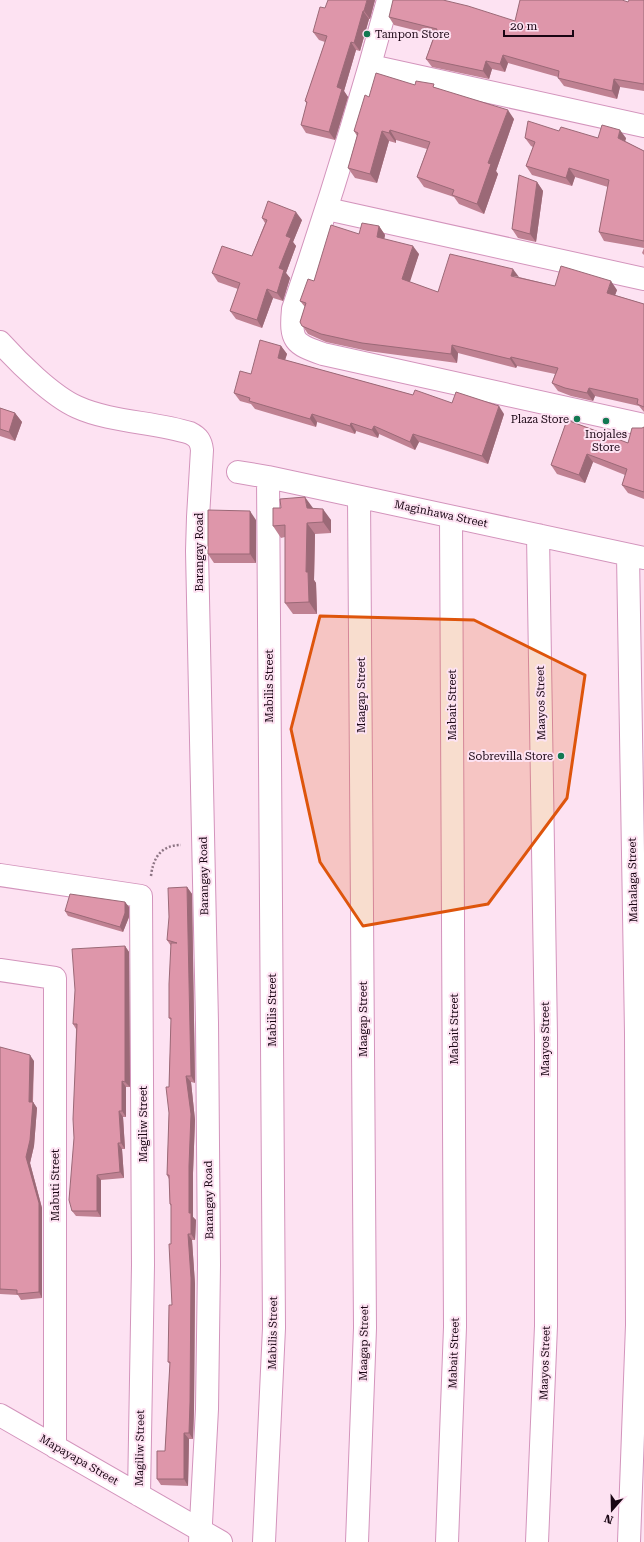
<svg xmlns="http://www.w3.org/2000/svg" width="644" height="1542" font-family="'Roboto Serif',serif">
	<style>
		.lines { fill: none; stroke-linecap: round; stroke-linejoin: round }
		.street-casing { stroke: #d394bc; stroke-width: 24 }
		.secondary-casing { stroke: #d394bc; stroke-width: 24 }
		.path { stroke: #8d7584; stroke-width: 2.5; stroke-dasharray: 2 2; stroke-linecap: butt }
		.street { stroke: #fff; stroke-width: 22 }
		.secondary { stroke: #fff; stroke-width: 22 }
		.wall { fill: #bf8192 }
		.shaded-wall { fill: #9b6977 }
		.building { fill: #de96aa; stroke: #9b6977 }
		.marked { fill: #de550c; fill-opacity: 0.2; stroke: #de550c; stroke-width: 3; stroke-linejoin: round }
		.poi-dot { fill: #127952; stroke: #fde2f2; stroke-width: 1.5 }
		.labels { text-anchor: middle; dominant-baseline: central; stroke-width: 4; stroke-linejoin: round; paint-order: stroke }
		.poi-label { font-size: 11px; fill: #190513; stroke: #fde2f2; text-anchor: end }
		.street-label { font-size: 11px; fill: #190513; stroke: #fde2f2 }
	</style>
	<rect width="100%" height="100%" fill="#fde2f2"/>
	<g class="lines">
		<defs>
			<path id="street" d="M388,0C360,104 328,207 293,309C290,341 294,344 323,354L644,425
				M371,66L644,126
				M327,209L644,279
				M238,472L268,477L644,558
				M628,555L636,1033L637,1325L629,1542
				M0,875L141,896L143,1265L139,1495
				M0,970L55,978V1447
				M0,1415L221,1542
				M264,1542L274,1328L268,477
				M357,1542L365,1328L359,497
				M447,1542L455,1327L451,517
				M537,1542L546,1326V1036L538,535"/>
			<path id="secondary" d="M0,342C18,362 52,396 77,407C110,422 154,422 190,433C198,437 201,441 202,450L198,517L197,551L207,1023L209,1265L207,1409L200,1542"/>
		</defs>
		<use href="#street" class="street-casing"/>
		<use href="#secondary" class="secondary-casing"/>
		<path class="path" d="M151,876C153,858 161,845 181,845"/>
		<use href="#street" class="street"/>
		<use href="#secondary" class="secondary"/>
	</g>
	<path class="wall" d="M375,0L370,19H369L360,51L356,50L344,91L348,97L335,140L306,133L301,125L307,104L305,101L325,42L319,40L313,32Z
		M644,0V91L620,87L617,99L564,86L558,78V77L508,63L505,72L492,69L489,79L432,67L426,59L434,35L394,25L389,17L515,21L628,2Z
		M415,85L437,88L514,119L496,171L498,174L484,214L459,204L454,197L424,187L417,177L427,149L396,140V143L389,141L377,183L355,178L348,168L357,136L354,131L369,97Z
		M559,131L598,138H626L625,141L644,151V255L642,253L644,248L604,241L599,232L608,187L575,177L572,186L532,175L526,166L533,147L531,146L525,138Z
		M537,182L543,191L536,242L518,238L512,229Z
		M262,218L302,220L293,242L296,246L286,273L290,278L283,301L273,298L262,328L236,319L230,311L238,289L218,282L212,273L252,256L265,223Z
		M379,226L385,235L384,239L419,254L409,282L438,292L519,277L555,286L617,290L615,295L644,304V412L639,406L595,396L593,401L571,396L558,391L552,383L555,374L517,366L516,368L458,353L457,363L368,351L326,342L308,334L300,322L305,307L300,301L314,281L359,234Z
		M281,346L287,354L285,360L413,395L504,414L488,464L419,442L415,450L379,434L378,438L356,431L355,434L317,422L316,427L255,409L251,404L240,401L234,393L251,374Z
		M0,408L15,413L22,422L15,441L0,436Z
		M567,420L628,443L644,427V499L628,493L622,485L625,475L593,462L585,483L557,474L551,465Z
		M313,508L331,520V533L315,534L314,580L316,583L317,614H293L285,603V537L281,538L273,526Z
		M256,520V563H214L208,554Z
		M187,887L192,894L195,1083L191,1082L195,1120L193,1173V1217L196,1220L195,1240H192L195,1284L194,1409L193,1439H189L188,1486L161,1485L157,1479L165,1451L170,1364L168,1362L172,1305L171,1244V1206L170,1204L169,1179L167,1175L169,1113V1087L171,1020L169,1018L171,946L167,940Z
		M125,902L129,907V917L123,932L68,916L65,911Z
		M125,946L129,952L130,1087H126V1117H123L125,1149H122L124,1178L101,1180V1217L76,1216L72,1211L74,1138L76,1029L73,1024Z
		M0,1047L34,1061L33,1102L37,1108L34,1146L30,1163L42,1208V1298L21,1300L18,1295L0,1294Z"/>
	<path class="shaded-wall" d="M367,0H375L370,19L364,11Z
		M363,11L369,19L360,51L354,43Z
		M351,42L356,50L344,91L348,97L335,140L329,132L337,87Z
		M503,55L508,63L505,72L500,64Z
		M486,61L492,69L489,79L483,71Z
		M614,79L620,87L617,99L612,91Z
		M508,110L514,119L496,171L498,174L484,214L477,204L488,163Z
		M390,130L396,140V143L389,133Z
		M620,130L626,138L624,146L618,138Z
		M382,131L389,141L377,183L370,174Z
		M569,168L575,177L572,186L566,178Z
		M537,182L543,191L536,242L530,234Z
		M296,212L302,220L293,242L296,246L286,273L290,278L283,301L277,293L279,268L286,236Z
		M379,226L385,235L383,246L377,237Z
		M413,246L419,254L408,288L402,279Z
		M513,269L519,277L511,276Z
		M611,281L617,290L613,301L607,293Z
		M267,289L273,298L262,328L257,320Z
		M452,345L458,353L457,363L451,354Z
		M281,346L287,354L283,366L278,358Z
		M511,357L517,366L516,368L510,359Z
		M589,388L595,396L593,401L587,393Z
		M499,406L504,414L488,464L482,456Z
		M15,413L22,422L15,441L9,432Z
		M312,414L317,422L316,427L310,419Z
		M351,423L356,431L355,434L350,426Z
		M374,426L379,434L378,438L372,430Z
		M413,434L419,442L415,450L410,442Z
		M587,454L593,462L585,483L579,475Z
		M305,497L313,508L314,520L307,508Z
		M323,509L331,520V533L323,522Z
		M250,511L256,520V563L250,554Z
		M307,523L315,534L314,580L316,583L317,614L309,602L306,572Z
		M187,887L192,894L195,1083L191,1076Z
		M125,902L129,907V917L123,932L120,927Z
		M125,946L129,952L130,1087L125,1082Z
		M30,1055L34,1061L32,1107L29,1102Z
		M186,1076L191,1082L195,1120L193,1173V1217L196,1220L195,1240L191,1234L189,1213Z
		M122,1081L126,1087V1117L122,1111Z
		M33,1102L37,1108L34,1146L30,1163L42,1208V1298L39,1292L26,1157Z
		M119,1111L123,1117L125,1149L121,1143Z
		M118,1143L122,1149L124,1178L120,1172Z
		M97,1175L101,1180V1217L97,1211Z
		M188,1234L192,1240L195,1284L194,1409L193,1439L189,1433Z
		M184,1433L189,1439L188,1486L184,1479Z"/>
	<path class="building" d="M328,0H367L364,11H363L354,43L351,42L337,87L342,89L329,132L301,125L307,102L305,101L327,36L313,32L320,7L325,8Z
		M393,0H443L468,6L515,21L520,0H622L628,2L629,0H644V84L614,79L612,91L558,78L559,71L503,55L500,64L486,61L483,71L426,59L437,29L389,17Z
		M376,73L415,85L416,81L434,84L433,87L508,110L488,163L491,164L477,204L452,195L454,190L417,177L430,142L390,130L389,133L382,131L370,174L348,168L358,133L354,131L365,95L369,97Z
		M528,121L559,131L561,127L598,138L602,125L620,130L618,138L644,151V241L599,232L609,180L569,168L566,178L526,166L535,142L525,138Z
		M519,175L537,182L530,234L512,229Z
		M268,201L296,212L286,236L291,238L279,268L284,270L277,293L267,289L257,320L230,311L240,283L212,273L222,246L252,256L267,220L262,218Z
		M362,223L379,226L377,237L413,246L402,279L438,292L450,254L513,269L511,276L555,286L561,266L611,281L607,293L644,304V407L637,404L638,399L589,388L587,393L565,388L552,383L558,368L511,357L510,359L452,345L451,354L362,343L321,334L302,326L300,322L306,303L300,301L308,279L314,281L331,225L359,234Z
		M260,340L281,346L278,358L413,395L415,390L452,403L456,392L499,406L482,456L413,434L410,442L374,426L372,430L351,423L350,426L312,414L310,419L249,401L250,398L234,393L240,371L251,374Z
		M0,408L15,413L9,432L0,429Z
		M567,420L628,443L632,428H642L644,427V492L622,485L627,469L587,454L579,475L551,465Z
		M305,497L307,508L323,509V522L307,523L306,572H308L309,602L285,603V525L273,526V508H281L280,499Z
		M208,510L250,511V554H208Z
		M187,887L191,1076H186L191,1114L189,1166V1213H191V1234H188L191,1278L190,1402L189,1433H184V1479H157V1451H165L170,1362H168L169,1305H172L169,1244H171V1204H170L169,1175H167L169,1113L166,1087H169L171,1018H169V984L171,943H177L167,940L169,917L168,888Z
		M70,894L125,902V913L120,927L65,911Z
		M125,946V1082L122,1081V1111H119L121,1143H118L120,1172L97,1175V1211H72L69,1200L74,1138L73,1119L77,1024H73L75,990L72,949Z
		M0,1047L30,1055L29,1102H33L30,1140L26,1157L39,1203V1292L17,1294V1290L0,1289Z"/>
	<path class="marked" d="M320,616L474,620L585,675L567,798L488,904L363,926L320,862L291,729Z"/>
	<g class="poi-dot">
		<circle cx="367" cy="34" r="4"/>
		<circle cx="577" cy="419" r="4"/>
		<circle cx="606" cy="421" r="4"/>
		<circle cx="561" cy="756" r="4"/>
	</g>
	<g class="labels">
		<g class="poi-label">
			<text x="375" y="34" text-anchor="start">Tampon Store</text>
			<text x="569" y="419">Plaza Store</text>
			<text x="606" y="434" text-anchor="middle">Inojales<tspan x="606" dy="13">Store</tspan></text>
			<text x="553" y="756">Sobrevilla Store</text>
		</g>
		<g class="street-label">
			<text transform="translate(441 514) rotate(12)">Maginhawa Street</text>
			<text transform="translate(199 552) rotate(-90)">Barangay Road</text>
			<text transform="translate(269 686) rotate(-90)">Mabilis Street</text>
			<text transform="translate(361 695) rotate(-90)">Maagap Street</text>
			<text transform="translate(541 703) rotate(-91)">Maayos Street</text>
			<text transform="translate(452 705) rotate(-90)">Mabait Street</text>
			<text transform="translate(204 876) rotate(-91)">Barangay Road</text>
			<text transform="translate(633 880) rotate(-91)">Mahalaga Street</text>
			<text transform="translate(272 1010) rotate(-90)">Mabilis Street</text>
			<text transform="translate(363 1019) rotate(-90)">Maagap Street</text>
			<text transform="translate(454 1029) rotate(-90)">Mabait Street</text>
			<text transform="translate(545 1039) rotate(-90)">Maayos Street</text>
			<text transform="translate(143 1124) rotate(-90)">Magiliw Street</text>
			<text transform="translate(55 1185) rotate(-90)">Mabuti Street</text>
			<text transform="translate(209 1200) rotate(-91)">Barangay Road</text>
			<text transform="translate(273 1333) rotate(-89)">Mabilis Street</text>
			<text transform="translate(364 1343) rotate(-89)">Maagap Street</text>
			<text transform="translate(454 1353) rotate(-88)">Mabait Street</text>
			<text transform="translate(545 1363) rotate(-88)">Maayos Street</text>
			<text transform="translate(140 1448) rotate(-89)">Magiliw Street</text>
			<text transform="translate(79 1460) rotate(30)">Mapayapa Street</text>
		</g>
	</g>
	<g transform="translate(612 1510) rotate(200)" stroke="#fde2f2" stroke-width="3" paint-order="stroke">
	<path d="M0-3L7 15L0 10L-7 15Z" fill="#190513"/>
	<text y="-6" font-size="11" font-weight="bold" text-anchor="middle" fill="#190513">N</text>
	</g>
	<path d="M504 30v6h69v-6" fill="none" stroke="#190513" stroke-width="2"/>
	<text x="510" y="30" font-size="12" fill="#190513" stroke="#fde2f2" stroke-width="3" paint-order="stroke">20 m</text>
</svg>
